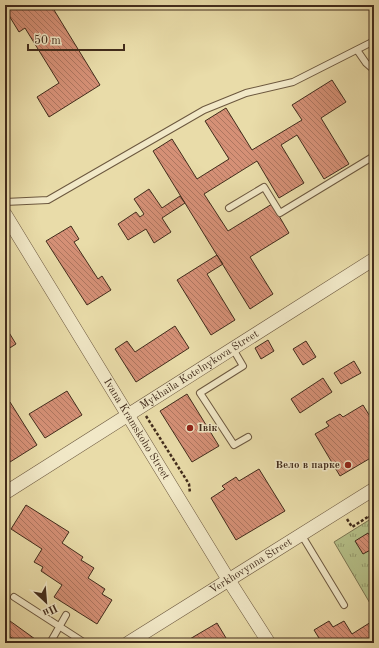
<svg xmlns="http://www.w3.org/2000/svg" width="379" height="648" font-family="'Old Standard TT',serif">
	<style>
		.park { fill: url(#park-tufts); stroke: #7c7652 }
		.building { fill: url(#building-back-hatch); stroke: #422c1c }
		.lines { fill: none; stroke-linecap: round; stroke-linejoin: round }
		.service-casing { stroke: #6c583f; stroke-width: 8 }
		.minor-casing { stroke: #6c583f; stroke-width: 14 }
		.path { stroke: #422c1c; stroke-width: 2.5; stroke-dasharray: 3 2; stroke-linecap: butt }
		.service { stroke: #f1e8c7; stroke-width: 6 }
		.minor { stroke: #f1e8c7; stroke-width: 13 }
		.poi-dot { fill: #8f2418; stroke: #f1e8c7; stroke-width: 1.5 }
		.labels { text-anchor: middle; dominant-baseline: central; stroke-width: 3; stroke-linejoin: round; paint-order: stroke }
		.street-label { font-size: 11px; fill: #422c1c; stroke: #f1e8c7 }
		.poi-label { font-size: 11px; font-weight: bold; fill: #422c1c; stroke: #f1e8c7; text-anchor: start }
	</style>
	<defs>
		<pattern id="park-tufts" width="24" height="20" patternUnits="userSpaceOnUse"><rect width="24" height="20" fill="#b5c089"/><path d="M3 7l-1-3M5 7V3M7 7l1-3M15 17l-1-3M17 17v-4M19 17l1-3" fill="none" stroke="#959c6f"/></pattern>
		<pattern id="building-back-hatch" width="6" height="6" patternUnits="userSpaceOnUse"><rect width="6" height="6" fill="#d59076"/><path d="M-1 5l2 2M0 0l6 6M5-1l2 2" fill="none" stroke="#ae7660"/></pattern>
	</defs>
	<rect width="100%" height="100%" fill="#e9dca9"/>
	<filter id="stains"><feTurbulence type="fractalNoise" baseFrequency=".005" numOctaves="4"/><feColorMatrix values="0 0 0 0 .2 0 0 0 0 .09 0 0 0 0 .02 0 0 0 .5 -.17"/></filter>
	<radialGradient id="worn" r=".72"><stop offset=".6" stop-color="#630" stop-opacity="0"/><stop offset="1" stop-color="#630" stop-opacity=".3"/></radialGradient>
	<path class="park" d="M374,517V610L334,542Z"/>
	<path class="building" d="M6,5H62L54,10L100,85L49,117L37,97L59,83L25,28L19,32L5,9Z
		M332,80L346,102L321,118L349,164L324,179L297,135L281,145L304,183L279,198L257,161L204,194L228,231L272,204L289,233L250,257L273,294L250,309L153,151L172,139L197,179L229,159L205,121L226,108L252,150L302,120L292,105Z
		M149,189L162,208L180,196L185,203L162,218L171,232L154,243L146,229L128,240L118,224L136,212L140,217L144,214L134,199Z
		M71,226L79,239L74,242L98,279L102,276L111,290L87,305L46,241Z
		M217,255L223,264L207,274L235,320L211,335L177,280Z
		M5,326L16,344L5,351Z
		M175,326L189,348L136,382L115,349L127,341L135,352Z
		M268,340L274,351L261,359L255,348Z
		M306,341L316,357L303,365L293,349Z
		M354,361L361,373L341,384L334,373Z
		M323,378L332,392L300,413L291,399Z
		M67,391L82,415L45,438L29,414Z
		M187,394L219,446L192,462L160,411Z
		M10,402L37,445L10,462L5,455V405Z
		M363,405L374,423V456L340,476L315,434L329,426L326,422L340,414L343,417Z
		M259,469L285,511L236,540L211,498L225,489L222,486L236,477L239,481Z
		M26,505L69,532L62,543L83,557L81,560L94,568L88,578L105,589L102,594L112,600L97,624L54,597L62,585L41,571L43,567L34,562L42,549L11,529Z
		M368,533L374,543V548L363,554L355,541Z
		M10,621L35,639L32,643H19L5,633V629Z
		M329,621L333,627L344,621L352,634L371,622L374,627V643H322L314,630Z
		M217,623L229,643H183Z"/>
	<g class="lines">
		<defs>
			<path id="service" d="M357,50L366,63L374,70
				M5,202L48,200L204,110L246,93L293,82L374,41
				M229,208L264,187L280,213L374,156
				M233,349L243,366L200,393L234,445L248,437
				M301,534L344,605
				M14,597L85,643
				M50,643L66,615"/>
			<g id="minor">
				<path id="s1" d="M5,214L228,579L269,643"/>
				<path id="s2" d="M5,493L374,259"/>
				<path id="s3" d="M128,643L374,489"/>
			</g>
		</defs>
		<use href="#service" class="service-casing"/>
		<use href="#minor" class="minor-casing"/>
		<path class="path" d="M146,416L189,484L190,493
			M369,516L374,524
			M347,519L352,527L374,513"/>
		<use href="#service" class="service"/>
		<use href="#minor" class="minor"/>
	</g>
	<g class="poi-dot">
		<circle cx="190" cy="428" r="4"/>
		<circle cx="348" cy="465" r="4"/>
	</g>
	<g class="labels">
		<g class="street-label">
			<text stroke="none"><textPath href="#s2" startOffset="230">Mykhaila Kotelnykova Street</textPath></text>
			<text stroke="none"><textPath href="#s1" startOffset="252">Ivana Kramskoho Street</textPath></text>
			<text stroke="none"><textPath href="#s3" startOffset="145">Verkhovynna Street</textPath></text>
		</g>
		<g class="poi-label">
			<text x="198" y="428">Івік</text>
			<text x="340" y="465" text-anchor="end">Вело в парке</text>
		</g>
	</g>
	<rect width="379" height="648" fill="none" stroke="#e9dca9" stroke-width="20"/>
	<rect x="6" y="6" width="367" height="636" fill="none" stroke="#422c1c" stroke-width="2"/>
	<rect x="10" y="10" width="359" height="628" fill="none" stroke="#422c1c"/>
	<g transform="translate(46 602) rotate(154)" stroke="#f1e8c7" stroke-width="3" paint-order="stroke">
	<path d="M0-3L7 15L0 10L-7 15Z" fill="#422c1c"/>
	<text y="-6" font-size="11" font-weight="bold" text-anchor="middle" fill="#422c1c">Пн</text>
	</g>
	<path d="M28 44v6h96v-6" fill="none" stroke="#422c1c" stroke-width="2"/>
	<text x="34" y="44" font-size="12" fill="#422c1c" stroke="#f1e8c7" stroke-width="3" paint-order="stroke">50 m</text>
	<rect width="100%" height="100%" filter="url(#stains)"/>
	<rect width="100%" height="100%" fill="url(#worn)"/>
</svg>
